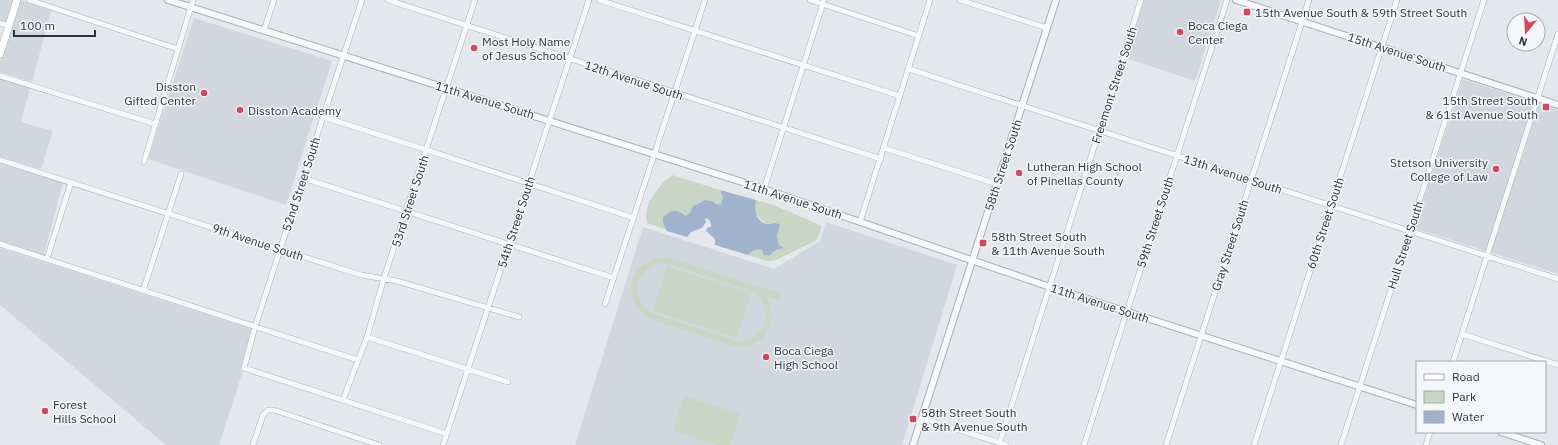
<svg xmlns="http://www.w3.org/2000/svg" width="1558" height="445" font-family="'IBM Plex Sans',sans-serif">
	<style>
		.built { fill: #d2d6de }
		.green { fill: #c9d6c5; fill-rule: evenodd }
		.water { fill: #9fb4cc }
		.lines { fill: none; stroke-linecap: round; stroke-linejoin: round }
		.minor-casing { stroke: #a9aeb7; stroke-width: 6 }
		.tertiary-casing { stroke: #a9aeb7; stroke-width: 8 }
		.secondary-casing { stroke: #a9aeb7; stroke-width: 8 }
		.minor { stroke: #f7f8fa; stroke-width: 5 }
		.tertiary { stroke: #f7f8fa; stroke-width: 6 }
		.secondary { stroke: #fff; stroke-width: 7 }
		.poi-dot { fill: #d1495b; stroke: #f4f6f9; stroke-width: 1.5 }
		.labels { text-anchor: middle; dominant-baseline: central; stroke-width: 3; stroke-linejoin: round; paint-order: stroke }
		.poi-label { font-size: 12px; fill: #2b3445; stroke: #f4f6f9; text-anchor: start }
		.street-label { font-size: 12px; fill: #2b3445; stroke: #f4f6f9 }
	</style>
	<rect width="100%" height="100%" fill="#e4e7ec"/>
	<path class="built" d="M0,0H14L7,22L0,19Z
		M20,0L51,11L32,82L0,72V63Z
		M1144,0H1221L1195,81L1126,58Z
		M194,18L332,61L286,205L148,159Z
		M0,79L30,88L21,122L53,131L41,169L0,157Z
		M1463,79L1558,110V274L1414,228Z
		M0,164L63,183L44,254L45,256L0,241Z
		M826,222L957,265L902,445H575L643,227L774,269L820,241Z
		M0,248L252,329L240,370L243,371L219,445H166L0,305Z"/>
	<path class="green" d="M672,175L720,190L723,200L721,204L717,206L714,202C706,202 696,200 692,209C690,213 690,214 686,216L681,214L663,223L667,230L647,223C643,204 658,186 672,175Z
		M756,200L774,205L822,226L817,240L776,260L767,261L748,255C752,250 756,249 762,250L766,255L769,256L774,251L783,249L779,245C778,239 775,231 780,226L770,223L768,224C756,218 755,213 756,200Z
		M667,257L782,294L780,300L766,296C782,323 762,350 732,346L652,320C618,303 628,258 667,257ZM658,264H669L755,293C775,311 766,340 738,341L652,313C630,299 634,272 658,264Z
		M667,266L751,293L737,338L653,311Z
		M684,396L740,414L730,445H717L673,431Z"/>
	<path class="water" d="M720,190L756,200C755,210 755,222 768,224C773,224 775,222 780,225L777,235L779,245L784,248L774,251L769,256L766,255L764,256L762,250C756,249 752,250 748,255L715,245V239L706,231L707,228L711,227C711,222 710,220 706,218L705,219L706,222L702,228L691,232L687,237L667,231L663,223V217L672,211H678L686,216L690,213L693,206L705,200L714,202L717,205L721,204L723,198Z"/>
	<g class="lines">
		<defs>
			<path id="minor" d="M29,0L178,49
				M362,0L323,117L255,327L244,368L447,434
				M388,0L881,159
				M599,0L900,96
				M810,0L919,36
				M960,0L1047,28
				M0,23L9,26
				M264,30L274,0
				M909,69L1558,279
				M0,76L155,124
				M323,117L427,150L634,218
				M884,148L997,184
				M0,160L361,275L397,281L519,317
				M144,162L193,0
				M303,178L614,278
				M764,189L824,0
				M860,222L930,0
				M0,244L358,360
				M47,259L71,182
				M143,291L181,174
				M605,304L705,0
				M1462,334L1558,365
				M367,337L508,382
				M1453,362L1558,34
				M343,400L367,337L384,278L475,0
				M922,418L1006,445
				M253,445L263,415L268,410H274L379,445
				M443,445L589,0
				M999,445L1141,0
				M1084,445L1227,0
				M1166,445L1309,0
				M1254,445L1397,0
				M1341,445L1484,0
				M1426,445L1430,432"/>
			<path id="tertiary" d="M168,0L764,189L1050,287L1417,405
				M1236,0L1558,105
				M1501,432L1541,445
				M913,445L1056,0"/>
			<path id="secondary" d="M0,54L17,0"/>
		</defs>
		<use href="#minor" class="minor-casing"/>
		<use href="#tertiary" class="tertiary-casing"/>
		<use href="#secondary" class="secondary-casing"/>
		<use href="#minor" class="minor"/>
		<use href="#tertiary" class="tertiary"/>
		<use href="#secondary" class="secondary"/>
	</g>
	<g class="poi-dot">
		<rect x="1243" y="8" width="8" height="8" rx="2"/>
		<circle cx="1180" cy="32" r="4"/>
		<circle cx="474" cy="48" r="4"/>
		<circle cx="204" cy="93" r="4"/>
		<rect x="1542" y="103" width="8" height="8" rx="2"/>
		<circle cx="240" cy="110" r="4"/>
		<circle cx="1496" cy="169" r="4"/>
		<circle cx="1019" cy="173" r="4"/>
		<rect x="979" y="239" width="8" height="8" rx="2"/>
		<circle cx="766" cy="357" r="4"/>
		<circle cx="45" cy="411" r="4"/>
		<rect x="909" y="415" width="8" height="8" rx="2"/>
	</g>
	<g class="labels">
		<g class="poi-label">
			<text x="1255" y="12">15th Avenue South &amp; 59th Street South</text>
			<text x="1188" y="25">Boca Ciega<tspan x="1188" dy="14">Center</tspan></text>
			<text x="482" y="41">Most Holy Name<tspan x="482" dy="14">of Jesus School</tspan></text>
			<text x="196" y="86" text-anchor="end">Disston<tspan x="196" dy="14">Gifted Center</tspan></text>
			<text x="1538" y="100" text-anchor="end">15th Street South<tspan x="1538" dy="14">&amp; 61st Avenue South</tspan></text>
			<text x="248" y="110">Disston Academy</text>
			<text x="1488" y="162" text-anchor="end">Stetson University<tspan x="1488" dy="14">College of Law</tspan></text>
			<text x="1027" y="166">Lutheran High School<tspan x="1027" dy="14">of Pinellas County</tspan></text>
			<text x="991" y="236">58th Street South<tspan x="991" dy="14">&amp; 11th Avenue South</tspan></text>
			<text x="774" y="350">Boca Ciega<tspan x="774" dy="14">High School</tspan></text>
			<text x="53" y="404">Forest<tspan x="53" dy="14">Hills School</tspan></text>
			<text x="921" y="412">58th Street South<tspan x="921" dy="14">&amp; 9th Avenue South</tspan></text>
		</g>
		<g class="street-label">
			<text transform="translate(1397 52) rotate(18)">15th Avenue South</text>
			<text transform="translate(634 80) rotate(18)">12th Avenue South</text>
			<text transform="translate(1114 85) rotate(-72)">Freemont Street South</text>
			<text transform="translate(485 100) rotate(17)">11th Avenue South</text>
			<text transform="translate(1003 165) rotate(-72)">58th Street South</text>
			<text transform="translate(1233 174) rotate(18)">13th Avenue South</text>
			<text transform="translate(301 184) rotate(-72)">52nd Street South</text>
			<text transform="translate(793 199) rotate(18)">11th Avenue South</text>
			<text transform="translate(410 201) rotate(-72)">53rd Street South</text>
			<text transform="translate(516 222) rotate(-72)">54th Street South</text>
			<text transform="translate(1155 222) rotate(-72)">59th Street South</text>
			<text transform="translate(1325 223) rotate(-72)">60th Street South</text>
			<text transform="translate(258 242) rotate(18)">9th Avenue South</text>
			<text transform="translate(1230 245) rotate(-72)">Gray Street South</text>
			<text transform="translate(1405 245) rotate(-72)">Hull Street South</text>
			<text transform="translate(1100 303) rotate(18)">11th Avenue South</text>
		</g>
	</g>
	<rect x="1416" y="361" width="130" height="72" fill="#f4f6f9" stroke="#a4a8b1"/>
	<rect x="1424" y="374" width="20" height="6" fill="#ffffff" stroke="#a4a8b1"/>
	<text x="1452" y="381" font-size="12" fill="#2b3445">Road</text>
	<rect x="1424" y="391" width="20" height="12" fill="#c9d6c5" stroke="#a4a8b1"/>
	<text x="1452" y="401" font-size="12" fill="#2b3445">Park</text>
	<rect x="1424" y="411" width="20" height="12" fill="#9fb4cc" stroke="#a4a8b1"/>
	<text x="1452" y="421" font-size="12" fill="#2b3445">Water</text>
	<g transform="translate(1526 32) rotate(198)"><circle r="19" fill="#f4f6f9" stroke="#a4a8b1"/>
	<path d="M0-3L7 15L0 10L-7 15Z" fill="#d1495b"/>
	<text y="-6" font-size="11" font-weight="bold" text-anchor="middle" fill="#2b3445">N</text>
	</g>
	<path d="M14 30v6h81v-6" fill="none" stroke="#2b3445" stroke-width="2"/>
	<text x="20" y="30" font-size="12" fill="#2b3445" stroke="#f4f6f9" stroke-width="3" paint-order="stroke">100 m</text>
</svg>
